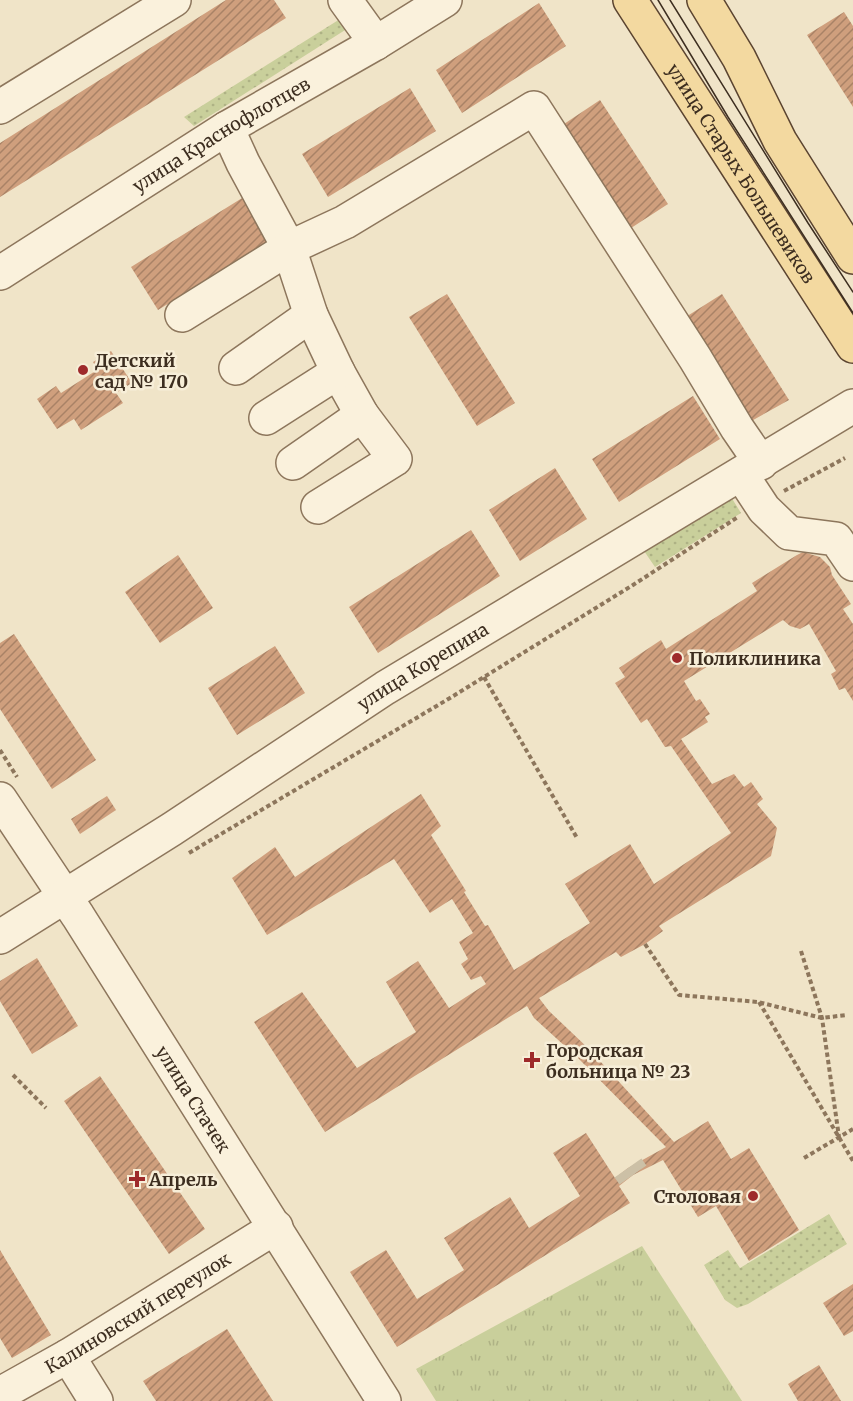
<svg xmlns="http://www.w3.org/2000/svg" width="853" height="1401" font-family="Merriweather,serif">
	<style>
		.grass { fill: url(#grass-dots) }
		.park { fill: url(#park-tufts) }
		.building { fill: url(#building-hatch) }
		.lines { fill: none; stroke-linecap: round; stroke-linejoin: round }
		.minor-tunnel { stroke: #ccc0a6; stroke-width: 33; stroke-dasharray: 33 16; stroke-linecap: butt }
		.minor-casing { stroke: #8d765c; stroke-width: 36 }
		.major-casing { stroke: #5b4430; stroke-width: 36 }
		.path { stroke: #8d765c; stroke-width: 4; stroke-dasharray: 4.5 3; stroke-linecap: butt }
		.minor { stroke: #faf1dc; stroke-width: 33 }
		.major { stroke: #f3d9a0; stroke-width: 33 }
		.tram { stroke: #3d2e20; stroke-width: 1.5 }
		.poi-dot { fill: #9e2a2b; stroke: #f7eed8; stroke-width: 2 }
		.labels { text-anchor: middle; dominant-baseline: central; stroke-width: 5; stroke-linejoin: round; paint-order: stroke }
		.street-label { font-size: 18px; fill: #3d2e20; stroke: #f7eed8 }
		.poi-label { font-size: 18px; font-weight: bold; fill: #3d2e20; stroke: #f7eed8; text-anchor: start }
	</style>
	<defs>
		<pattern id="grass-dots" width="8" height="8" patternUnits="userSpaceOnUse" patternTransform="scale(1.5)"><rect width="8" height="8" fill="#c9cf9b"/><path d="M2 2h.1M6 6h.1" fill="none" stroke="#aeb285" stroke-width="1.8" stroke-linecap="round"/></pattern>
		<pattern id="park-tufts" width="24" height="20" patternUnits="userSpaceOnUse" patternTransform="scale(1.5)"><rect width="24" height="20" fill="#c9cf9b"/><path d="M3 7l-1-3M5 7V3M7 7l1-3M15 17l-1-3M17 17v-4M19 17l1-3" fill="none" stroke="#aeb285"/></pattern>
		<pattern id="building-hatch" width="6" height="6" patternUnits="userSpaceOnUse" patternTransform="scale(1.5)"><rect width="6" height="6" fill="#cf9f7d"/><path d="M-1 1l2-2M0 6l6-6M5 7l2-2" fill="none" stroke="#a98266"/></pattern>
	</defs>
	<rect width="100%" height="100%" fill="#f0e4c8"/>
	<path class="grass" d="M348,14L353,25L194,126L184,117Z
		M728,492L741,513L655,567L640,545Z
		M829,1214L847,1244L748,1304L737,1308L725,1300L704,1265L728,1250L740,1268Z"/>
	<path class="park" d="M642,1246L742,1401H436L416,1369Z"/>
	<path class="building" d="M226,0H274L286,18L0,197V143Z
		M539,3L566,46L462,113L436,70Z
		M844,12L853,26V107L807,35Z
		M410,88L436,131L328,197L302,154Z
		M600,100L668,204L628,230L561,126Z
		M247,195L274,238L158,310L131,267Z
		M447,294L515,403L477,426L409,317Z
		M722,294L789,400L746,424L681,320Z
		M111,351L132,383L116,393L123,403L81,430L74,419L57,429L37,399L56,386L61,393L97,370L93,362Z
		M693,396L720,439L619,502L592,459Z
		M555,468L587,519L520,561L489,510Z
		M471,530L500,576L378,653L349,607Z
		M803,552L820,557L830,567L832,575L851,604L843,609L853,624V701L845,688L839,690L831,674L836,671L809,624L800,629L790,626L783,620L684,681L696,701L700,699L710,714L705,717L708,722L681,739L712,784L734,774L744,787L751,782L763,799L757,804L777,828L771,856L659,926L663,931L645,944L621,957L616,952L539,998L549,1011L589,1049L674,1142L708,1121L731,1159L749,1148L799,1230L749,1261L716,1206L698,1217L663,1160L633,1175L619,1186L630,1203L397,1347L350,1272L386,1250L417,1299L464,1270L444,1238L510,1197L529,1228L580,1196L553,1153L586,1133L615,1178L628,1168L666,1147L578,1058L534,1018L527,1006L325,1132L254,1022L302,992L357,1068L416,1032L386,982L418,961L449,1008L486,984L481,976L471,980L461,964L468,959L459,942L473,933L452,899L430,913L394,859L267,935L232,878L275,847L295,877L421,794L441,826L431,835L466,891L464,892L485,926L488,925L514,970L590,923L565,884L630,844L654,884L731,833L671,746L665,747L647,719L641,723L615,683L625,677L619,668L661,640L666,649L757,591L752,583L797,555Z
		M178,555L213,608L160,643L125,592Z
		M14,634L96,760L52,789L0,709V643Z
		M275,646L305,693L237,735L208,688Z
		M107,796L116,810L80,834L71,819Z
		M37,958L78,1026L32,1054L0,1001V981Z
		M100,1076L205,1229L169,1254L64,1101Z
		M0,1250L51,1335L12,1358L0,1338Z
		M853,1284V1331L844,1336L823,1303Z
		M227,1329L273,1401H156L143,1381Z
		M819,1365L841,1401H798L788,1384Z"/>
	<g class="lines">
		<path class="minor-tunnel" d="M628,1168L633,1175"/>
		<defs>
			<g id="minor">
				<path d="M345,0L376,43"/>
				<path d="M0,107L174,0"/>
				<path d="M227,128L243,163L289,248L311,315L338,372L362,415L395,459L318,507"/>
				<path id="s1" d="M0,273L227,128L376,43L445,0"/>
				<path d="M182,315L289,248L345,222L534,108L695,358L737,428L761,463"/>
				<path d="M236,368L311,315"/>
				<path d="M266,418L338,372"/>
				<path d="M293,463L362,415"/>
				<path d="M741,474L764,509L789,533L836,539L853,564"/>
				<path id="s2" d="M0,799L78,916L384,1401"/>
				<path id="s3" d="M0,937L172,829L385,688L853,406"/>
				<path d="M68,1356L96,1401"/>
				<path id="s4" d="M0,1394L68,1356L276,1227"/>
			</g>
			<g id="major">
				<path id="s5" d="M630,0L853,346"/>
				<path d="M704,0L739,58L780,141L853,257"/>
			</g>
		</defs>
		<use href="#minor" class="minor-casing"/>
		<use href="#major" class="major-casing"/>
		<path class="path" d="M784,491L845,458
			M484,677L577,838
			M0,750L17,777
			M189,853L450,698L633,585L738,517
			M645,944L679,995L758,1002L822,1018L846,1015
			M801,951L822,1018L839,1137
			M759,1002L853,1161
			M13,1075L46,1108
			M804,1158L853,1129"/>
		<use href="#minor" class="minor"/>
		<use href="#major" class="major"/>
		<path class="tram" d="M658,0L728,117L853,313
			M670,0L808,223L853,292"/>
	</g>
	<g class="poi-dot">
		<circle cx="83" cy="370" r="6"/>
		<circle cx="677" cy="658" r="6"/>
		<path d="M529 1051h6v6h6v6h-6v6h-6v-6h-6v-6h6z"/>
		<path d="M134 1170h6v6h6v6h-6v6h-6v-6h-6v-6h6z"/>
		<circle cx="753" cy="1196" r="6"/>
	</g>
	<g class="labels">
		<g class="street-label">
			<text stroke="none"><textPath href="#s1" startOffset="261">улица Краснофлотцев</textPath></text>
			<text stroke="none"><textPath href="#s5" startOffset="206">улица Старых Большевиков</textPath></text>
			<text stroke="none"><textPath href="#s3" startOffset="502">улица Корепина</textPath></text>
			<text stroke="none"><textPath href="#s2" startOffset="357">улица Стачек</textPath></text>
			<text stroke="none"><textPath href="#s4" startOffset="160">Калиновский переулок</textPath></text>
		</g>
		<g class="poi-label">
			<text x="95" y="360">Детский<tspan x="95" dy="21">сад № 170</tspan></text>
			<text x="689" y="658">Поликлиника</text>
			<text x="546" y="1050">Городская<tspan x="546" dy="21">больница № 23</tspan></text>
			<text x="149" y="1179">Апрель</text>
			<text x="741" y="1196" text-anchor="end">Столовая</text>
		</g>
	</g>
</svg>
